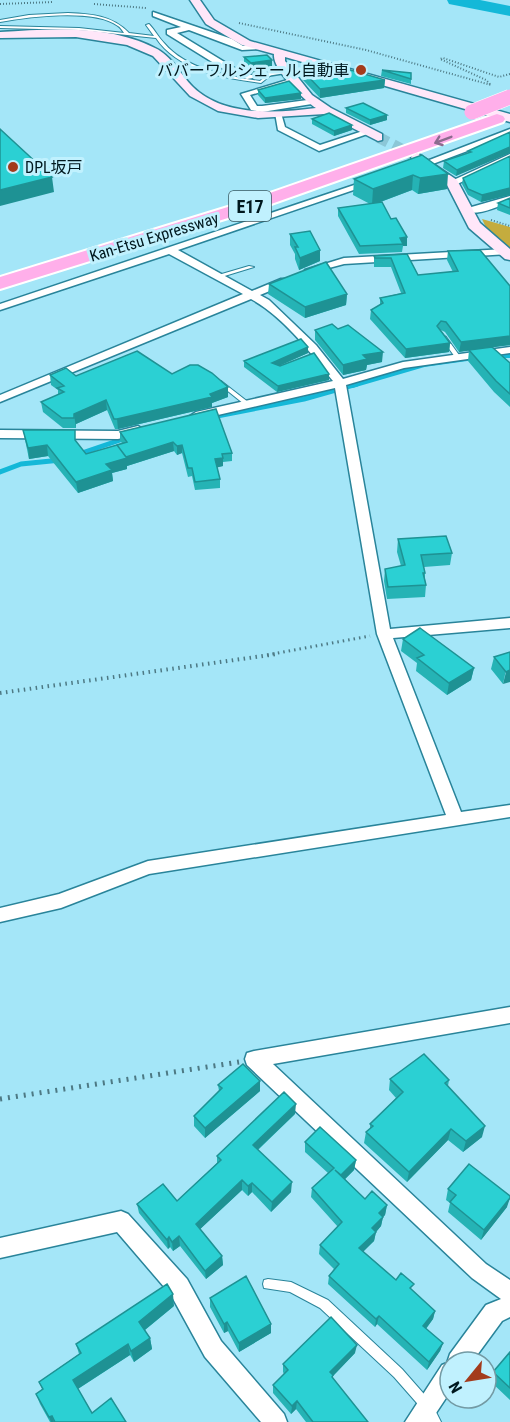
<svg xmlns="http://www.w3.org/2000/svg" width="510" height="1422" font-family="'Roboto Condensed','Noto Sans JP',sans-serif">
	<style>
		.green { fill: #c4ac3e }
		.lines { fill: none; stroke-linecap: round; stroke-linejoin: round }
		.stream-far1 { stroke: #14b8d8; stroke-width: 4 }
		.stream { stroke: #14b8d8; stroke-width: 5 }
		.river { fill: #14b8d8; fill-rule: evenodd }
		.secondary-tunnel { stroke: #8bc7d7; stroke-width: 11; stroke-dasharray: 11 6; stroke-linecap: butt }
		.lane-casing { stroke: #29849a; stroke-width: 2 }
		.street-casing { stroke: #29849a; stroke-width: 3 }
		.secondary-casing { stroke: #29849a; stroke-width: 3 }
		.highway-casing { stroke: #fff; stroke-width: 4 }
		.path-far3 { stroke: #4d7984; stroke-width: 2; stroke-dasharray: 1 2; stroke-linecap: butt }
		.path-far2 { stroke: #4d7984; stroke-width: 3; stroke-dasharray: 1.5 4; stroke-linecap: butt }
		.path-far1 { stroke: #4d7984; stroke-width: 4; stroke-dasharray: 1.5 4.5; stroke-linecap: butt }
		.path { stroke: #4d7984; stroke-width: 5; stroke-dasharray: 2 6; stroke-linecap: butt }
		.lane { fill: #fff; fill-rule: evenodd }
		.street { fill: #fff; fill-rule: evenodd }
		.secondary { fill: #ffe7f9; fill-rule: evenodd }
		.highway { fill: #ffafea; fill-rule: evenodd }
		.highway-bridge-casing { stroke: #fff; stroke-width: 16; stroke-linecap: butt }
		.highway-bridge { stroke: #ffafea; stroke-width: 15 }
		.wall { fill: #25b3b5 }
		.shaded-wall { fill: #1e9294 }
		.building { fill: #2bd0d3; stroke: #1e9294; stroke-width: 1.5 }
		.oneway { stroke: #8c6b8e }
		.poi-dot { fill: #a33b1c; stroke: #c0f1fe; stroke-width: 2 }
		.labels { text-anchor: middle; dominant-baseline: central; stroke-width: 6; stroke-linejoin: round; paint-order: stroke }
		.far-poi-label { font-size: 16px; fill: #00181e; stroke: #c0f1fe; text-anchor: end }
		.far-street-label { font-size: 16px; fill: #00181e; stroke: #c0f1fe }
		.shield { fill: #c0f1fe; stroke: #3a5961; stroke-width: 1.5 }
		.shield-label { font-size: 18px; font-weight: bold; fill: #00181e }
	</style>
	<rect width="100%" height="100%" fill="#a4e6f8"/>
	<path class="green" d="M482,219L510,227V250L488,232Z"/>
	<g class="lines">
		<path class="stream-far1" d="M496,356H510
			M352,386L424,365L474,358"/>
		<path class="stream" d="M212,417L304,399L357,384
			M76,455L126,438
			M0,472L21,464L61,460"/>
		<path class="river" d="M447,0H480L510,6V16L449,4Z"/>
		<path class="secondary-tunnel" d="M378,137L417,157"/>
		<defs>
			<path id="lane" d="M68,13C91,14 112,15 129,33L154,36L146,25L149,24C155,30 158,37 164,43C187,70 227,76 260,81L268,74L271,75L261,83C224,78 178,71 156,38L79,30L0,28V26L79,28L124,33C122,30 120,27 118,26C94,8 28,17 0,22V20L29,15Z
				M249,266L254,267L218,278L215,276Z
				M444,336L446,337L459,355V357H455L442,339V337Z
				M221,381L248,402V404H244L219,384L218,383Z
				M268,1279L291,1282L328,1300L402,1369L431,1402L441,1422H429L423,1410L394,1377L320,1308L290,1292L264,1288L263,1284L264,1280Z"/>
			<path id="street" d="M153,12L232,39L243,46L261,45V49L242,50L189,30L177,33L236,69L251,75L288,70L292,72L247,79L230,73L167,34V30L181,27L153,16Z
				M294,78H297V82L250,95L257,106H262L315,99H318V103L262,112L251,110L241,94Z
				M275,113H281L285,127L320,145L369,129L373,132L319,151L278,130Z
				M510,129V135L414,171L406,169Z
				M510,154V160L455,185L447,183Z
				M369,180L377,182L178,250L252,291L281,279H289V283L260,295L269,300L316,345L343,379L403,362L510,347V353L404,368L346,385L390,629L510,618V628L393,638L461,812L510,805V817L149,874L61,908L0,922V908L59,894L148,861L446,815L377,634L335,388L196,420L190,416L196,412L333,381C311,353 283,316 251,299L0,402V395L243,294L169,254L0,310V304Z
				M510,196V202C497,207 474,218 461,210Z
				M505,249L509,250V254L344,264L310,273L305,270L344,258Z
				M138,426L144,430L142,433L118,439L0,438V430L118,431Z
				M510,1007V1023L273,1064L486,1264L510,1280V1317L502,1321L472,1362H450V1392L430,1422H405L442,1365L447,1363L450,1354L486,1305L501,1299L472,1278L247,1065L245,1059L247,1053L254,1051Z
				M121,1211L128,1214L187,1279L221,1341L284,1414L287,1422H261L205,1357L171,1295L117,1232L0,1258V1238Z"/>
			<path id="secondary" d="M190,0H200L214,20L250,41L510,114V122L285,57V61L312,95L331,108L382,134V140L378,141L325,114L258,118L218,111L190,96L153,56L127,45L76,37L0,38V32C50,29 108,24 155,48C172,56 180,74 193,87C224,117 277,113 316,108C304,100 272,69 274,54L242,45L206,24Z
				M417,153L457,180L480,223L510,249V260L505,259L469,228L447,185L413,160L411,157Z"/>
			<path id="highway" d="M497,114L503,116L505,119L503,122L257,209L0,289V277L244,202Z"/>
		</defs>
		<use href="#lane" class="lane-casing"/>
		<use href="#street" class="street-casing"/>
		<use href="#secondary" class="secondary-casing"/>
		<use href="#highway" class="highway-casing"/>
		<path class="path-far3" d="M0,4L53,2
			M94,4L146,8
			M239,23L366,50L491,85L486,80L440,59L443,58L499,77L510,74
			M491,220L510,226"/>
		<path class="path-far2" d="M267,655L370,636"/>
		<path class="path-far1" d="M0,693L277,654"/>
		<path class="path" d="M0,1099L239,1062"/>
		<use href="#lane" class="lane"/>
		<use href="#street" class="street"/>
		<use href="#secondary" class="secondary"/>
		<use href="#highway" class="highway"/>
		<defs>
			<path id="highway-bridge" d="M472,112L510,97"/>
		</defs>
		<use href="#highway-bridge" class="highway-bridge-casing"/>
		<use href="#highway-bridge" class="highway-bridge"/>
	</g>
	<path class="wall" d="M244,57L272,60V70L251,73L244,67Z
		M340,70L385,80L384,88L320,98L302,79L303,71Z
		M382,70L411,79V84L381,76Z
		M258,90L301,93V99L265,103L258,95Z
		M346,108L387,115V120L370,125L346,113Z
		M312,119L352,125V130L334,136L312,124Z
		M510,132L456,176L443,168L444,161L468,153V151Z
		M422,155L447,189L418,194L412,190L378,203L407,246H403L402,252L359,254L338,216V208L370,204L353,195L354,179Z
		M510,156V195L481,202L468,195L462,184L463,178Z
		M510,198V215L497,210L498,203Z
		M290,234L320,261L299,270L295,259V254L290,245Z
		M448,251L510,286V345L492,347L510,363V407L494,392L468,361L469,350L459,352L445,332L441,330L450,343L449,352L405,358L370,319L371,310L380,305V298L401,293L391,267H374V256L407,254L418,275L453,272L447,260Z
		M269,284L347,294L346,305L305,318L268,294Z
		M315,330L382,362L367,365L366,370L343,375L315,340Z
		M308,347V353L279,366L329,374V380L277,392L244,367V361Z
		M172,374L228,387V397L212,403V407L118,429H115L107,410L76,424V428H63L43,412L41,402L58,395V390L51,385L50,375L76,376Z
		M23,430L76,442L86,454L122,443L120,441V432L232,453V461L223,462V466L217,467L220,479V488L195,490L192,476L188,477L182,453L177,455L174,451L127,466V469L112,473L113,481L78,493L48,456L29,459Z
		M398,539L452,553L450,565L424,567L425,573V579L426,585L425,597L387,599L384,581L385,569L401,566L397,552Z
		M403,639L474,668L471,680L447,695L416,671L417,663L401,651Z
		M510,652L503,684L491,669L494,657Z
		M390,1079L449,1080L448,1086L482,1137L463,1152L448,1140L407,1182L364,1143L366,1132L370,1129V1124L396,1098L389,1090Z
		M260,1081V1091L205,1138L194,1126V1116L219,1091L218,1085Z
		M295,1114L258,1150L291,1192L271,1212L252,1192L248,1196L242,1190L200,1229L222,1256L223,1265L206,1279L180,1246L173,1251L170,1247L168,1249L139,1213L137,1204L177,1201L217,1163V1156Z
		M305,1142L356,1160L354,1170L345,1179L365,1199L387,1205L385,1215L383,1217L381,1226L376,1232L374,1241L363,1251L396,1280L412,1290L435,1311L433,1319L426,1329L443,1343L440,1351L427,1370L377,1324L375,1327L328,1284L329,1276L334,1269L319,1254L320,1245L338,1227L311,1197L312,1188L328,1173L305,1152Z
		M448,1189L507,1207L481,1240L448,1212L450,1203L446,1200Z
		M210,1298L271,1324V1333L239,1352L228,1331L224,1333L210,1307Z
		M174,1306L145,1330L150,1338L152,1349L134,1362L130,1355L78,1389L92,1413L126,1422H50L40,1404L36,1394L42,1389L39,1382L79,1354L76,1344Z
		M510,1352V1400L490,1381L493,1372Z
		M355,1353L333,1376V1379L368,1422H306L296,1409L291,1414L273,1393V1385L284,1374L283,1372V1364Z"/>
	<path class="shaded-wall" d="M272,60V70L251,73V63Z
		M385,80L384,88L320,98V89Z
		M301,93V99L265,103V98Z
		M387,115V120L370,125V120Z
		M352,125V130L334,136V131Z
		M510,147V153L456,176L457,170Z
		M448,174L447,189L418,194L420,178Z
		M413,175L412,190L372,205L373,189Z
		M52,177L54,192L0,206V190Z
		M510,188V195L481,202L482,195Z
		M407,237V246H403L400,238Z
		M320,250V261L299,270L300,258Z
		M347,294L346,305L305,318V307Z
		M510,336V345L459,352L461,342Z
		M450,343L449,352L405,358L406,349Z
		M308,347V353L272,369V363Z
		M383,352L382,362L367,365L366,370L343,375V365L363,355Z
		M329,374V380L277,392L278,386Z
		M228,387V397L212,403V407L118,429L117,419L210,394Z
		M106,400L107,410L76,424V428L74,414Z
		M173,442L174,451L127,466V469L112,473L113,481L78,493L76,482L106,464Z
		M47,445L48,456L29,459L28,448Z
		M182,445V453L177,455V446Z
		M223,458V466L215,468V459Z
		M474,668L471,680L447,695L449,683Z
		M510,670V682L503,684L506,672Z
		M260,1081V1091L205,1138V1128Z
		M296,1104L295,1114L253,1154V1145Z
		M485,1126L482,1137L463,1152L466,1141Z
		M451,1129L448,1140L407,1182L409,1172Z
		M356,1160L354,1170L340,1184L341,1175Z
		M242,1180V1190L196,1233V1224Z
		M292,1182L291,1192L271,1212L272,1202Z
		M252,1183V1192L248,1196V1186Z
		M510,1198L507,1207L481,1240L484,1230Z
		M387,1205L385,1215L383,1217L381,1226L376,1232L374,1241L358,1257L359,1248L372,1228L379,1213Z
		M179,1236L180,1246L173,1251L172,1242Z
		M169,1237L170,1247L168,1249L167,1240Z
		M222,1256L223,1265L206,1279L205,1271Z
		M173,1294L174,1306L141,1333L139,1322Z
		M435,1311L433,1319L421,1335L423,1326Z
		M379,1316L377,1324L375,1327L376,1319Z
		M227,1322L228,1331L224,1333V1324Z
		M271,1324V1333L239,1352V1343Z
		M150,1338L152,1349L134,1362L131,1351Z
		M443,1343L440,1351L427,1370L429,1362Z
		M128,1344L130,1355L76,1390L73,1380Z
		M357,1345L355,1353L333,1376L332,1383L330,1372Z
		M297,1401L296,1409L291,1414L292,1406Z
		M52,1416L54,1422H51L49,1417Z"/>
	<path class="building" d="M267,55L272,60L251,63L244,57Z
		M331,65L340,70L344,68L385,80L320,89L303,71Z
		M382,70L411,73V79Z
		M289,81L301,93L265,98L258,90Z
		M363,103L387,115L370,120L346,108Z
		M329,113L352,125L334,131L312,119Z
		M0,129L52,177L0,190Z
		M510,132V147L457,170L444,161L471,152L468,151Z
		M422,155L448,174L420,178L413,175L373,189L354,179Z
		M510,156V188L482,195L468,189L463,178Z
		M510,198V208L498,203Z
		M382,202L391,219L396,218L407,237L400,238L403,244L360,246L338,208Z
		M310,231L320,250L300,258L295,247H298L290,234Z
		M480,250L510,286V336L461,342L446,322L441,321L437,326L450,343L406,349L371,310L383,303L380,298L405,293L391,258H375L374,256L407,254L418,275L458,271L448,251Z
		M326,262L347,294L305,307L269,284Z
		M332,324L338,329L348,325L383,352L363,355L367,359L343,365L315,330Z
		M301,339L308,347L272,363L280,366L314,353L329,374L278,386L244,361Z
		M492,347L510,363V394L496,381L469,350Z
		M137,351L172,374L190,365H198L212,373L228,387L210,394L212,397L117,419H114L106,400L74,414V418H62L41,402L64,392L57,388L64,386L50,375L66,368L76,376Z
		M216,409L232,453L222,454L223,458L215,459L220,479L195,482L192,468H188L182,445L177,446L173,442L126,457L117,445L127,442L120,432Z
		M23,430H75V440L86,454L117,445L127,458L106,464L112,470L76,482L47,445L28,448Z
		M446,536L452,553L421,555L425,573H423L426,585L388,587L385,569L405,565L398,539Z
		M420,628L474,668L449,683L417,658L424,655L403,639Z
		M510,652V670L506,672L494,657Z
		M424,1054L449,1080L445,1083L485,1126L466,1141L451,1129L409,1172L366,1132L373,1126L370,1124L403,1092L390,1079Z
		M243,1064L260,1081L205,1128L194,1116L222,1088L218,1085Z
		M284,1092L296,1104L253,1145L292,1182L272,1202L252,1183L248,1186L242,1180L196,1224L222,1256L205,1271L179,1236L172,1242L169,1237L167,1240L137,1204L163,1184L177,1201L221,1160L217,1156Z
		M320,1127L356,1160L341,1175L335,1170L365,1199L372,1191L387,1205L379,1213L383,1217L372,1228L376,1232L359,1248L396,1280L401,1273L414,1284L410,1288L435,1311L423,1326L443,1343L429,1362L379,1316L376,1319L329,1276L339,1264L320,1245L342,1222L312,1188L334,1168L305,1142Z
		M469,1164L510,1196V1198L484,1230L450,1202L456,1195L448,1189Z
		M246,1276L271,1324L239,1343L227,1322L224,1324L210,1298Z
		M167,1284L173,1294L139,1322L150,1338L131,1351L128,1344L73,1380L92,1413L111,1398L126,1422H55L52,1416L49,1417L36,1394L43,1389L39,1382L81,1353L76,1344Z
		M331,1317L357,1345L330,1372L333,1375L332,1377L368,1422H313L297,1401L292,1406L273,1385L288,1370L283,1364Z
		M510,1352V1388L493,1372Z"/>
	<defs><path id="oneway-shaft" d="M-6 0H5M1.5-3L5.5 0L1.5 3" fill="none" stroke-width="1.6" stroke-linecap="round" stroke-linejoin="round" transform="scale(1.5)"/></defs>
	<use class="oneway" href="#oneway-shaft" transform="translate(443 140) rotate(159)"/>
	<g class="poi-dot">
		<circle cx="361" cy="70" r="6"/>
		<circle cx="13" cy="167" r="6"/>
	</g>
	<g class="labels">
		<g class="far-poi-label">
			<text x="349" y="70">ババーワルシェール自動車</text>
			<text x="25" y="167" text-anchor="start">DPL坂戸</text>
		</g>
		<g class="far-street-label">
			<text transform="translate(154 237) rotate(-17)">Kan-Etsu Expressway</text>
		</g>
		<rect class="shield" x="229" y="191" width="42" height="30" rx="4.5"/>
		<g class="shield-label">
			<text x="250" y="206">E17</text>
		</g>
	</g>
	<g transform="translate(468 1380) rotate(240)"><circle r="28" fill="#c0f1fe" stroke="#739aa4" stroke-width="1.5"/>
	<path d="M0-4.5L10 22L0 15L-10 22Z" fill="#a33b1c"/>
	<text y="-9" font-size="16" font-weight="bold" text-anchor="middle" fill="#00181e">N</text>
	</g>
</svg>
